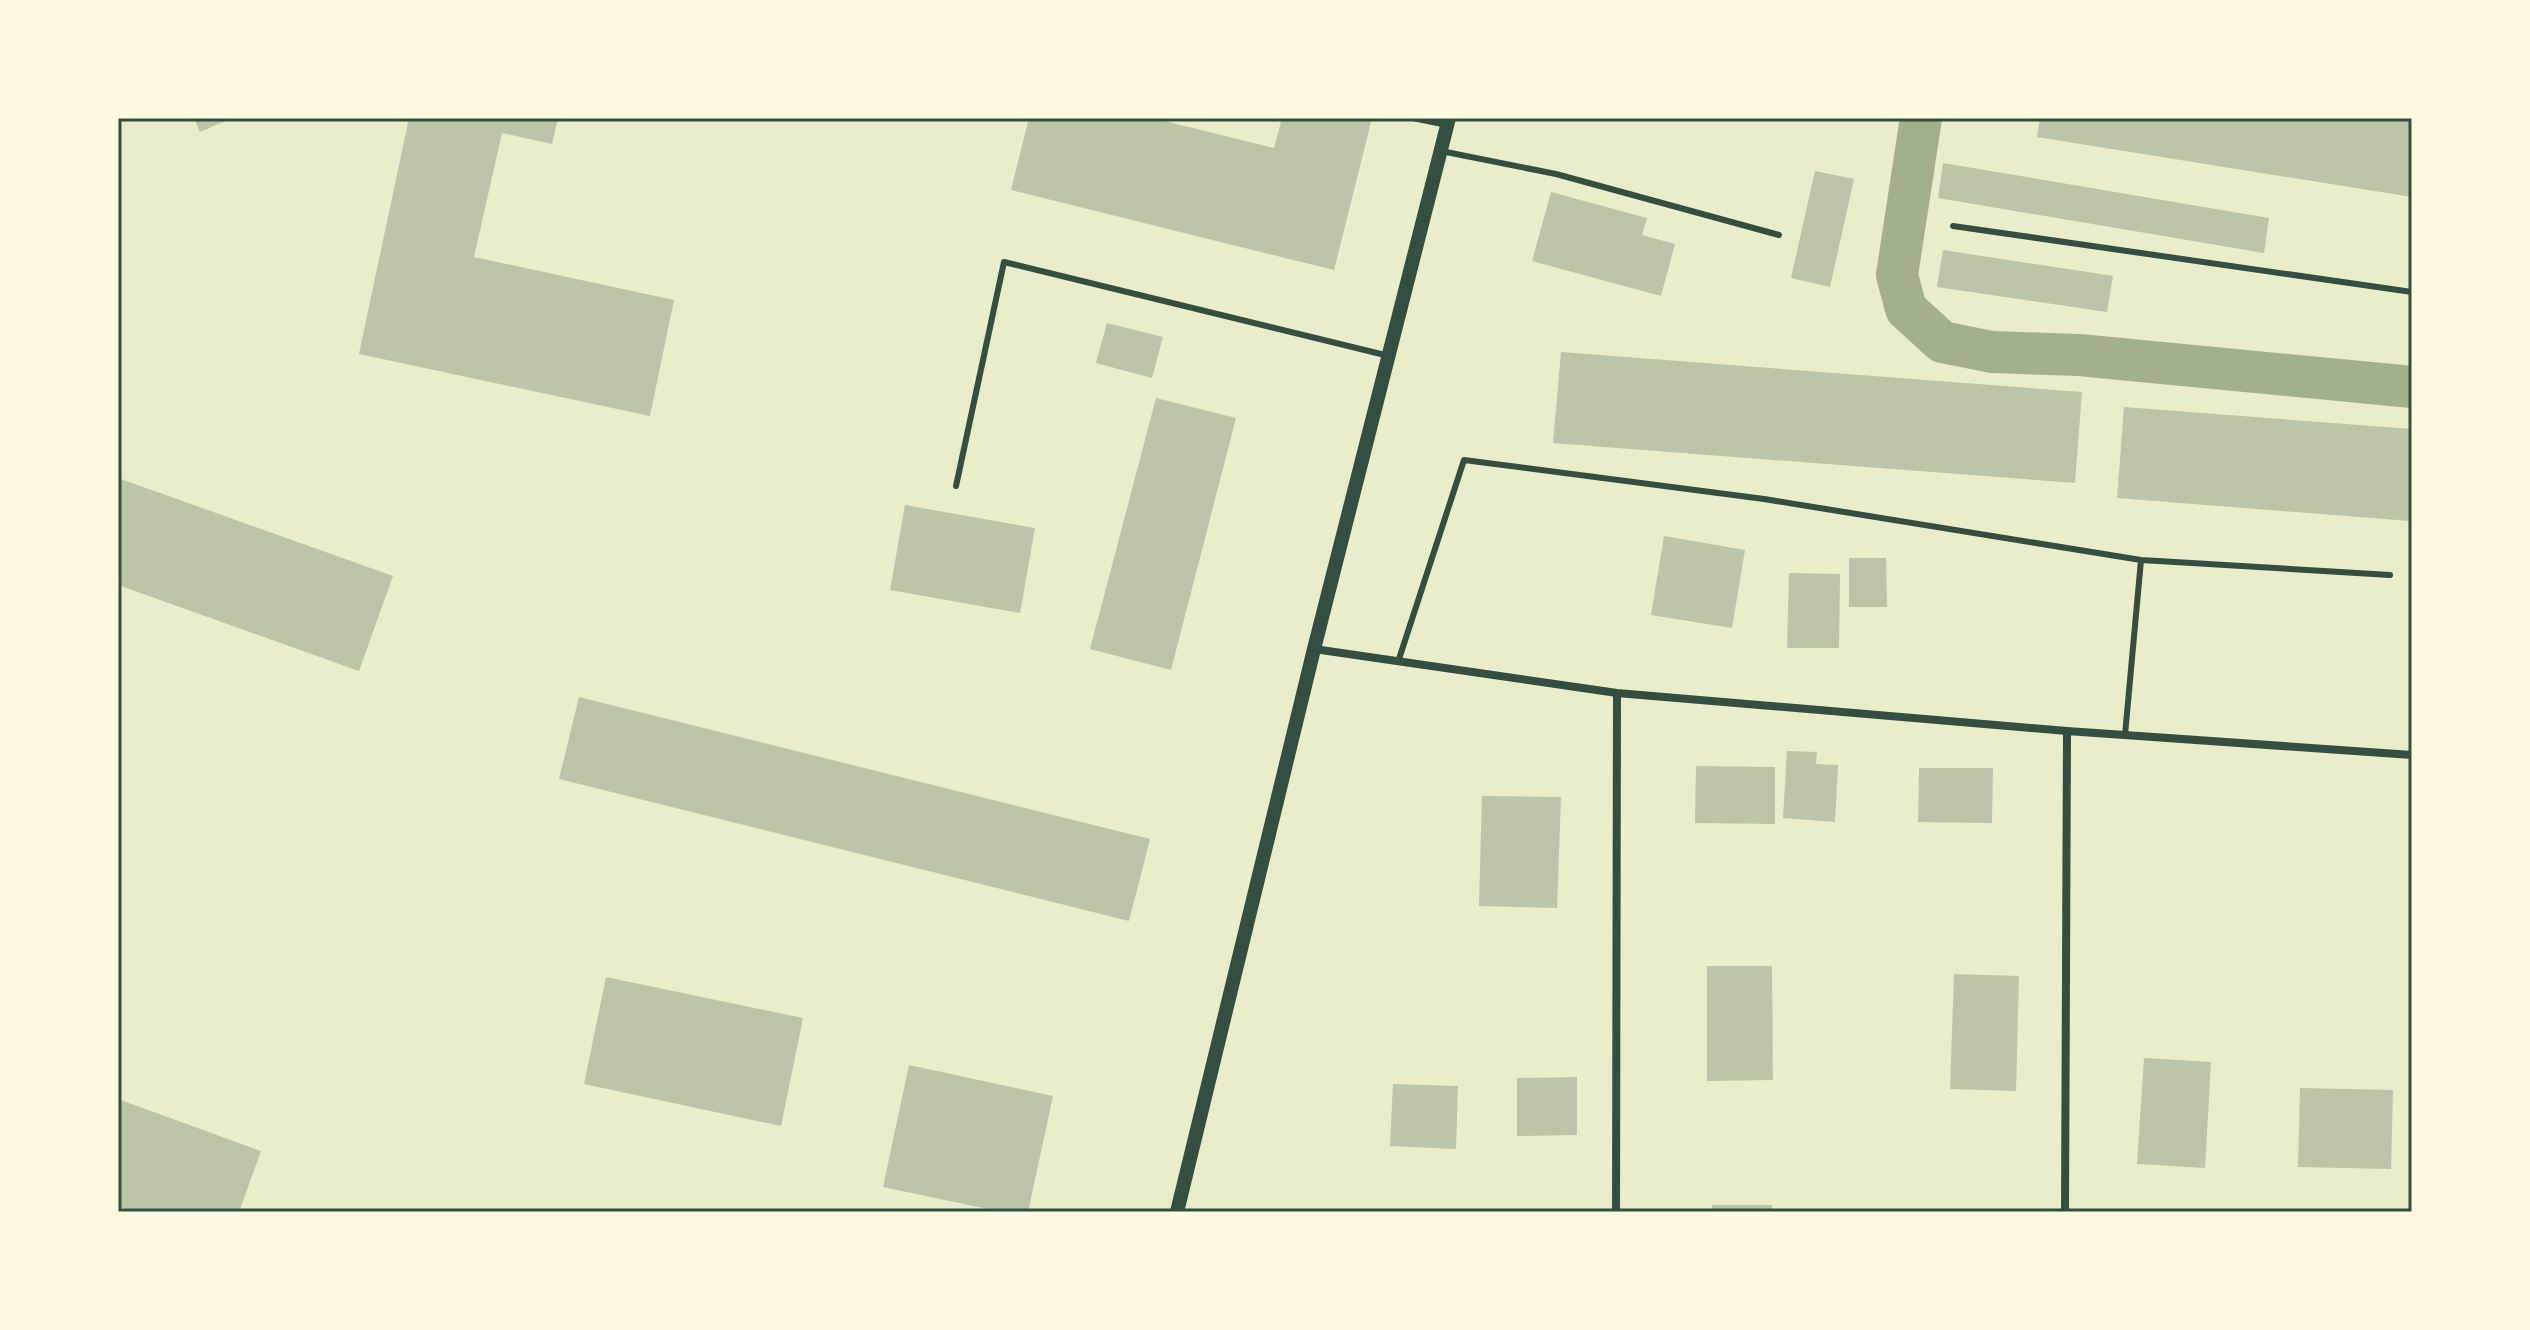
<svg xmlns="http://www.w3.org/2000/svg" width="2530" height="1330" font-family="'DejaVu Sans',sans-serif">
	<style>
		.lines { fill: none; stroke-linecap: round; stroke-linejoin: round }
		.canal { stroke: #a3b18a; stroke-width: 42 }
		.building { fill: #bcc5a7 }
		.service { stroke: #344e41; stroke-width: 6 }
		.minor { stroke: #344e41; stroke-width: 8 }
		.tertiary { stroke: #344e41; stroke-width: 14 }
		.neatline { fill: none; stroke: #344e41; stroke-width: 3 }
	</style>
	<rect width="100%" height="100%" fill="#e9edc9"/>
	<g class="lines">
		<path class="canal" d="M1921,118L1897,275L1906,309L1942,342L1992,352L2079,355L2412,387"/>
	</g>
	<path class="building" d="M194,118H232L200,132Z
		M409,118H558L552,144L502,133L474,257L674,300L650,416L359,354Z
		M1029,118H1152L1274,148L1282,118H1372L1334,270L1011,190Z
		M2040,118H2412V197L2037,137Z
		M1943,163L2269,218L2264,253L1938,198Z
		M1815,171L1854,179L1830,287L1791,278Z
		M1551,192L1647,218L1642,235L1675,244L1661,296L1532,261Z
		M1943,250L2113,276L2107,312L1937,287Z
		M1107,323L1163,337L1152,378L1096,363Z
		M1561,352L2082,392L2075,483L1553,443Z
		M1156,398L1236,418L1171,670L1090,649Z
		M2124,407L2412,429L2410,521L2117,498Z
		M118,478L393,576L359,671L118,585Z
		M905,505L1035,528L1020,613L890,590Z
		M1664,536L1745,550L1732,628L1651,615Z
		M1849,558H1886L1887,607H1849Z
		M1789,573L1840,574L1839,648H1787Z
		M579,697L1150,839L1129,921L559,779Z
		M1787,751L1817,752L1816,764L1838,765L1835,822L1783,818Z
		M1696,766L1775,767V824L1695,823Z
		M1919,768H1993L1992,823L1918,822Z
		M1482,796L1561,797L1557,908L1479,906Z
		M1707,966H1772L1773,1080L1707,1081Z
		M1954,974L2019,976L2016,1091L1950,1089Z
		M606,977L803,1018L781,1126L584,1084Z
		M2144,1058L2211,1062L2205,1168L2137,1164Z
		M909,1065L1053,1096L1028,1212H1002L883,1187Z
		M1577,1077V1135L1517,1136V1078Z
		M1393,1084L1458,1086L1456,1149L1390,1146Z
		M2300,1088L2393,1090L2391,1169L2298,1167Z
		M118,1099L261,1151L239,1212H134L118,1206Z
		M1712,1205H1772V1212H1711Z"/>
	<g class="lines">
		<path class="service" d="M1413,118L1447,125
			M1441,151L1556,174L1779,235
			M1953,226L2412,292
			M956,486L1004,262L1389,356
			M1398,662L1464,460L1764,499L2141,560L2390,575
			M2125,735L2141,560"/>
		<path class="minor" d="M1314,649L1617,693L2067,731L2412,755
			M1616,1212L1617,693
			M2065,1212L2067,731"/>
		<path class="tertiary" d="M1177,1212L1314,649L1449,118"/>
	</g>
	<rect width="2530" height="1330" fill="none" stroke="#fefae0" stroke-width="240"/>
	<rect x="120" y="120" width="2290" height="1090" class="neatline"/>
</svg>
